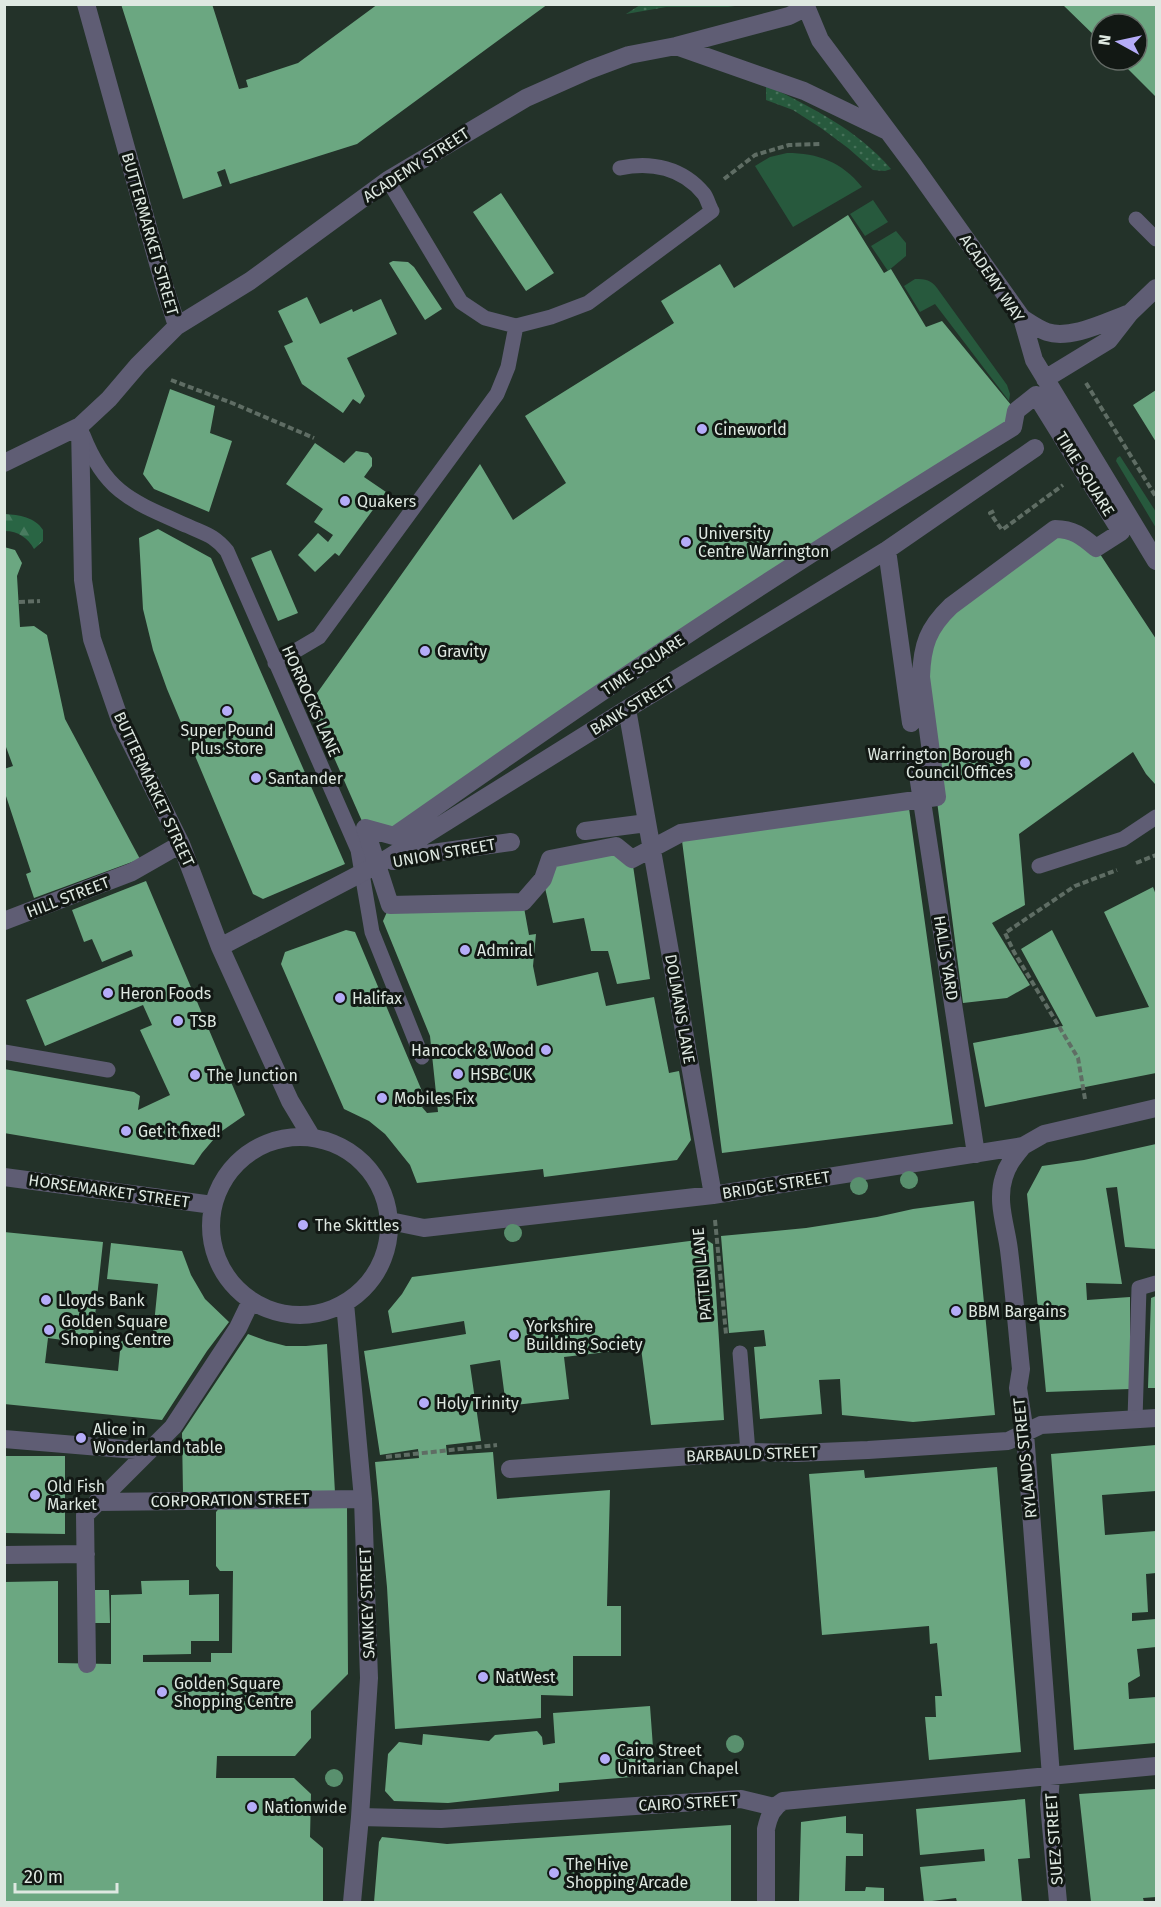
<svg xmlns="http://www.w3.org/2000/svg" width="1161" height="1907" font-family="'Fira Sans',sans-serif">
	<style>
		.grass { fill: url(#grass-dots) }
		.forest { fill: url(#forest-firs) }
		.garden { fill: #27593d }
		.building { fill: #6ba781 }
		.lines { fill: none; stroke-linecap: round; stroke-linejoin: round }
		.path { stroke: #5f6d64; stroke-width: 4; stroke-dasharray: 6 3; stroke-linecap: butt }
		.lane { stroke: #5f5d74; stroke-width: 15 }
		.street { stroke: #5f5d74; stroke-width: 18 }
		.tree { fill: #59906e }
		.poi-dot { fill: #b5acf8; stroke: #121814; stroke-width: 2 }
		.labels { text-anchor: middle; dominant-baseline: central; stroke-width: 6; stroke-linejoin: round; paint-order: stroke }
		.street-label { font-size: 16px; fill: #dee8e1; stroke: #121814 }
		.poi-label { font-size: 16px; fill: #dee8e1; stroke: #121814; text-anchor: start }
	</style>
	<defs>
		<pattern id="grass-dots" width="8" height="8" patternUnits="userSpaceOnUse" patternTransform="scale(1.5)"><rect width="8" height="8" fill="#27593d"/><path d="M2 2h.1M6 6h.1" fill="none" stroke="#467159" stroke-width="1.8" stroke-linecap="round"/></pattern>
		<pattern id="forest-firs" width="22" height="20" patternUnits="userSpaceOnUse" patternTransform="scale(1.5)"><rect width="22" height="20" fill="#296544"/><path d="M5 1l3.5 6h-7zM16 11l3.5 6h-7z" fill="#487b5f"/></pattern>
	</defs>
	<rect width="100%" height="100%" fill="#233229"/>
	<path class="grass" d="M640,5V4L742,5L728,7H666L626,14Z
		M766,85C811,107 858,130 891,169L885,171L873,170L848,148L821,128L793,110L766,100Z"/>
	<path class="forest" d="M5,514C19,515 35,517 43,530V541L34,549C28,538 18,531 5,531Z"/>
	<path class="garden" d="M787,153C818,153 842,162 862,187L793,227L755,166L770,157Z
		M873,200L888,222L865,236L850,214Z
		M896,231L906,243V256L888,271L871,246Z
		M915,279C926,279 931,280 937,288L1007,385L1010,394L1009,401L935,304L920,312L904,286Z
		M1120,456L1156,512V528L1116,461L1117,458Z"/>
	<path class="building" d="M121,4H212L239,89L248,87L246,80L298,63L378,4H548L357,144L230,184L225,169L217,172L222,186L183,199Z
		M1062,4H1156V97L1119,60H1137V24H1101V42Z
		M501,193L554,273L526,291L473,212Z
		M848,215L884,273L891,269L926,327L942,321L1016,411L1013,427L394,836L365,828L310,703L480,464L513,520L566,483L525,416L674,323L661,301L720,264L734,288Z
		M393,261L408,262L414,267L442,309L425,320L389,263Z
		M307,297L320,324L352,309L353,312L381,299L397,334L347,358L365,396L360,404L353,399L343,413L302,384L284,346L293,342L278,311Z
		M170,389L215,406L210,433L232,441L209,512L154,489L143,474Z
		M1156,390V442L1133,405Z
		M315,443L344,463L356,451L368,453L372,458V466L364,477L386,492L339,556L335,553L315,572L298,555L318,533L328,542L333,535L314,522L323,509L286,484Z
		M158,529L211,558L345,864L263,899L253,894L167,689L153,650L143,609L139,538Z
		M1055,529L1096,548L1156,639V782L1155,784L1146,774L1133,752L1019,834L1025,905L992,923L1030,985L1007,998L963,1003L921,677L930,631Z
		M4,547L15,550L22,563L17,576L20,627L34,626L47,635L65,719L140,859L34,898L26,874L31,872L4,790V769L13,766L6,747L4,748Z
		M271,550L298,613L278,621L251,558Z
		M908,801L953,1124L722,1153L681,833Z
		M616,846L632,859L650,979L617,984L608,951H591L584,918L553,923L543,879L550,859Z
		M146,881L245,1115L219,1133L202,1153L194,1165L4,1133V1069L134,1092L140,1096L138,1110L170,1095L140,1030L152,1025L143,1005L45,1046L26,1000L133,956L131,950L102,962L92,939L84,942L72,910Z
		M1153,887L1156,895V1073L985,1107L973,1043L1063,1026L1021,949L1052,930L1096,1017L1149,1007L1104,912Z
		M523,902L529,935L536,934L533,966L537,986L598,972L606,1006L654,997L669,1073L679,1071L691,1140L677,1160L544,1177L543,1169L417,1183L410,1165L385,1134L369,1121L344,1109L281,964L285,952L346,930L355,932L427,1103L422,1107L427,1113L438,1112L430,1036L383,921L390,905Z
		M1156,1144V1249L1125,1247L1117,1187L1106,1188L1122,1284L1086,1283L1087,1300L1130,1297V1389L1046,1392L1027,1194L1042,1166L1084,1160Z
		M974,1201L995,1415L913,1422L842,1415L840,1379L819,1380L822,1414L760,1419L754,1347L766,1346L764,1330L729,1333L721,1236L806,1228L877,1217L913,1209Z
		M4,1232L103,1242L92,1344L48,1338L45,1363L118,1371L121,1341L152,1344L158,1284L107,1279L111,1243L182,1251L191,1275L205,1299L229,1322L207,1351L162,1420L4,1404Z
		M705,1239L713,1244L724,1420L651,1425L641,1348L564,1357L569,1399L506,1406L500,1360L470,1365L481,1441L446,1445L447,1455L493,1452L497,1499L610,1490L607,1606H621V1656H573V1696L541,1695V1718L395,1729L387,1587L375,1462L419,1458L418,1449L380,1455L364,1351L466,1334L464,1321L392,1333L388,1311L402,1294L412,1277Z
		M1156,1296V1388H1148L1151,1298Z
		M248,1334L267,1341L286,1346H306L327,1344L335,1493L347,1506L348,1674L311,1711V1738L295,1756H217L216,1778H294L311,1794L310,1837L323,1848V1902H4V1582L58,1581V1663L111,1664V1595L142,1594L141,1581L189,1580V1595L219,1594V1641H191V1654L143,1655V1662H211V1653H232L233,1571H220L216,1566V1512L221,1506L183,1494L182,1433Z
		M1156,1445V1491L1102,1495L1105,1535L1156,1531V1573L1146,1574L1148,1612L1132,1613V1621L1156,1619V1647L1137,1649L1140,1676L1128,1683L1129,1699L1156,1697V1743L1074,1750L1051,1454Z
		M4,1456H65V1534L4,1533Z
		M997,1467L1021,1752L929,1760L925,1717H936L935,1696H942L937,1643L930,1644L929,1626L822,1635L809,1474L864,1470L865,1478Z
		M92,1590H109L110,1623H92Z
		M650,1706L655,1775L559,1783V1791L448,1803L394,1801L385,1791L388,1754L399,1742L422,1745L423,1734L489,1741L495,1735L537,1731L542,1737L543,1745L555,1743L553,1713Z
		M1156,1789V1897L1143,1898L1144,1902H1091L1079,1794Z
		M1025,1799L1030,1858L1018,1859L1022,1902H957L956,1898L924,1902L920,1867L985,1861L984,1849L920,1855L916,1809Z
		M846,1816V1833L863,1834V1856H846L845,1891H865L866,1887L884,1888V1902H799L801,1822Z
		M731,1825V1902H374L379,1842L382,1837L447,1844Z"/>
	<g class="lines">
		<path class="path" d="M724,179L755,155L789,145L820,144
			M171,380L232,403L314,438
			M1086,383L1156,497
			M994,511L990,513L1002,530L1063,485
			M19,602L40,601
			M1136,863L1156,855
			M1085,1099L1078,1058L1014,952L1005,933L1075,886L1117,870
			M715,1220L726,1334
			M386,1457L497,1445"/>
		<path class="lane" d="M388,180L461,302L485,318L516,326L551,317L588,303L712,211C709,206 707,198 704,194C683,168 651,161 620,168
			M1136,219L1156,239
			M83,435C106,494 134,502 188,526C205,534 214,535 227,551L358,850L372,932L422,1057
			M275,663L319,637L497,394L508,367L516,326
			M1039,866L1123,839L1156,817
			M4,1052L108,1070
			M740,1353L748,1452
			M1135,1419L1139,1288L1156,1283"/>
		<path class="street" d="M86,4L164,285L177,326
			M805,4L820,40L914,166L1022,318L1034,360L1156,561
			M676,46L804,91L885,130
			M1022,318C1030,323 1038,329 1047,332C1071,340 1107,321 1130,313
			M1045,379L1109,340L1130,313L1156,288
			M1036,395L1121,532L1096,548C1082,536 1073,529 1055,529L951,606C928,628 922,645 921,677L937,797L681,833L632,859L616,846L550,859L543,879L523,902L390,905L365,828L394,836C469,784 543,731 618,681C748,593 880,509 1013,427L1016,411Z
			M80,426L83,580L92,639L121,723L181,844L220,947L290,1101L311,1136
			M4,463L80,426L109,399L138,365L177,326L250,281L388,180L526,98L589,70L629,55L676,46L789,16L805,8
			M887,550L911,723
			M627,709L713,1195
			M916,762L976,1154
			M585,831L647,823
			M393,861L418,855L511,842
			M4,921L132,872L181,844
			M220,947L377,865L627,709L887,550L1035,448
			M211 1226a89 89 0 1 1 178 0a89 89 0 1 1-178 0Z
			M1023,1146C1015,1156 1007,1165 1004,1177C996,1201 1006,1226 1009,1250C1014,1290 1017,1330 1021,1369L1018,1388L1025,1433L1051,1776L1049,1804L1058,1902
			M4,1177L213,1205
			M390,1221L424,1228L713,1195L1023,1146L1044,1134L1156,1108
			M345,1303L363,1499L369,1678L360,1817L352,1902
			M4,1439L148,1451
			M510,1469L748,1452L796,1453L868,1450L1008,1441L1041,1425L1156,1418
			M97,1502L363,1499
			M4,1555L86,1554
			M87,1664L85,1515L173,1427L238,1328L251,1301
			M360,1817L441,1819L741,1799L774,1807
			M766,1902V1829C769,1816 772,1808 783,1801L1156,1766"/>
	</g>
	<g class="tree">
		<circle cx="909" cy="1180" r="9"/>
		<circle cx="859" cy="1186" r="9"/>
		<circle cx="513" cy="1233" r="9"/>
		<circle cx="735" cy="1744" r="9"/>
		<circle cx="334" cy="1778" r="9"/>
	</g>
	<g class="poi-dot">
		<circle cx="702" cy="429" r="6"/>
		<circle cx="345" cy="501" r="6"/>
		<circle cx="686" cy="542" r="6"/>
		<circle cx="425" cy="651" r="6"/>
		<circle cx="227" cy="711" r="6"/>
		<circle cx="1025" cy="763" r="6"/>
		<circle cx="256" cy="778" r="6"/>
		<circle cx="465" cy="950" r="6"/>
		<circle cx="108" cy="993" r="6"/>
		<circle cx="340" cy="998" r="6"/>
		<circle cx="178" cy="1021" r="6"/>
		<circle cx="546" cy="1050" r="6"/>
		<circle cx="458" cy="1074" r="6"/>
		<circle cx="195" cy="1075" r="6"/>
		<circle cx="382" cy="1098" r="6"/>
		<circle cx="126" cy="1131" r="6"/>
		<circle cx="303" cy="1225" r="6"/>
		<circle cx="46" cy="1300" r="6"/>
		<circle cx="956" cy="1311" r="6"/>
		<circle cx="49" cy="1330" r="6"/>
		<circle cx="514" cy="1335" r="6"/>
		<circle cx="424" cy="1403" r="6"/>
		<circle cx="81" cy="1438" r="6"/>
		<circle cx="35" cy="1495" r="6"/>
		<circle cx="483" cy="1677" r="6"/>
		<circle cx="162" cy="1692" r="6"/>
		<circle cx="605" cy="1759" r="6"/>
		<circle cx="252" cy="1807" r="6"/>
		<circle cx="554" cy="1873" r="6"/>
	</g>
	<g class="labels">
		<g class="street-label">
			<text transform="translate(416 165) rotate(-33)">ACADEMY STREET</text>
			<text transform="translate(150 234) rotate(74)">BUTTERMARKET STREET</text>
			<text transform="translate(992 278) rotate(56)">ACADEMY WAY</text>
			<text transform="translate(1085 474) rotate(58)">TIME SQUARE</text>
			<text transform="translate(643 665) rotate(-34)">TIME SQUARE</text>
			<text transform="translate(311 701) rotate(66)">HORROCKS LANE</text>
			<text transform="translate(632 706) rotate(-32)">BANK STREET</text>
			<text transform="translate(154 789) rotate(65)">BUTTERMARKET STREET</text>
			<text transform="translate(444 853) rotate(-10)">UNION STREET</text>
			<text transform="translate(68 897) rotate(-21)">HILL STREET</text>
			<text transform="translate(946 958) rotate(81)">HALLS YARD</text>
			<text transform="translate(680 1009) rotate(80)">DOLMANS LANE</text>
			<text transform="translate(776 1185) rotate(-9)">BRIDGE STREET</text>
			<text transform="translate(109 1191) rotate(8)">HORSEMARKET STREET</text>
			<text transform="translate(702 1274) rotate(-95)">PATTEN LANE</text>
			<text transform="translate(752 1454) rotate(-2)">BARBAULD STREET</text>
			<text transform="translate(1025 1458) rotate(-96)">RYLANDS STREET</text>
			<text transform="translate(230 1500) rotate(-1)">CORPORATION STREET</text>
			<text transform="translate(367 1603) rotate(-92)">SANKEY STREET</text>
			<text transform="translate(688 1803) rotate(-3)">CAIRO STREET</text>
			<text transform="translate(1054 1839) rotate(-94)">SUEZ STREET</text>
		</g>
		<g class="poi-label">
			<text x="714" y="429">Cineworld</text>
			<text x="357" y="501">Quakers</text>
			<text x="698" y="533">University<tspan x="698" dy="18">Centre Warrington</tspan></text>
			<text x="437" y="651">Gravity</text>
			<text x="227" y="730" text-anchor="middle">Super Pound<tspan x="227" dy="18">Plus Store</tspan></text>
			<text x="1013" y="754" text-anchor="end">Warrington Borough<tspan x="1013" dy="18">Council Offices</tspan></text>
			<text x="268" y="778">Santander</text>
			<text x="477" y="950">Admiral</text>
			<text x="120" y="993">Heron Foods</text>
			<text x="352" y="998">Halifax</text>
			<text x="190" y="1021">TSB</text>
			<text x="534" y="1050" text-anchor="end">Hancock &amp; Wood</text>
			<text x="470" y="1074">HSBC UK</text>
			<text x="207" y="1075">The Junction</text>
			<text x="394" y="1098">Mobiles Fix</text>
			<text x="138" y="1131">Get it fixed!</text>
			<text x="315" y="1225">The Skittles</text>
			<text x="58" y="1300">Lloyds Bank</text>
			<text x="968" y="1311">BBM Bargains</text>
			<text x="61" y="1321">Golden Square<tspan x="61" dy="18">Shoping Centre</tspan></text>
			<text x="526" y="1326">Yorkshire<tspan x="526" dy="18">Building Society</tspan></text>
			<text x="436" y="1403">Holy Trinity</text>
			<text x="93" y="1429">Alice in<tspan x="93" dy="18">Wonderland table</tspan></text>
			<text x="47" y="1486">Old Fish<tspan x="47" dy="18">Market</tspan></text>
			<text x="495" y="1677">NatWest</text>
			<text x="174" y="1683">Golden Square<tspan x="174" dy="18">Shopping Centre</tspan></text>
			<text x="617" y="1750">Cairo Street<tspan x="617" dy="18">Unitarian Chapel</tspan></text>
			<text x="264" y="1807">Nationwide</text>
			<text x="566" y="1864">The Hive<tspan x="566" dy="18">Shopping Arcade</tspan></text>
		</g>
	</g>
	<rect width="1161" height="1907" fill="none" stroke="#dee8e1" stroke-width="12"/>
	<g transform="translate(1119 42) rotate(278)"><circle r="28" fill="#121814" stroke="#646b66" stroke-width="1.5"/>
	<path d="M0-4.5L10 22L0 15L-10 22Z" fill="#b5acf8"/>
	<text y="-9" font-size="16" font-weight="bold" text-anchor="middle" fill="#dee8e1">N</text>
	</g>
	<path d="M15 1883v9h102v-9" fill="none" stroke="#dee8e1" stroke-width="3"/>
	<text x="24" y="1883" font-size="18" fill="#dee8e1" stroke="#121814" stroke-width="4.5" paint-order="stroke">20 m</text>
</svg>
